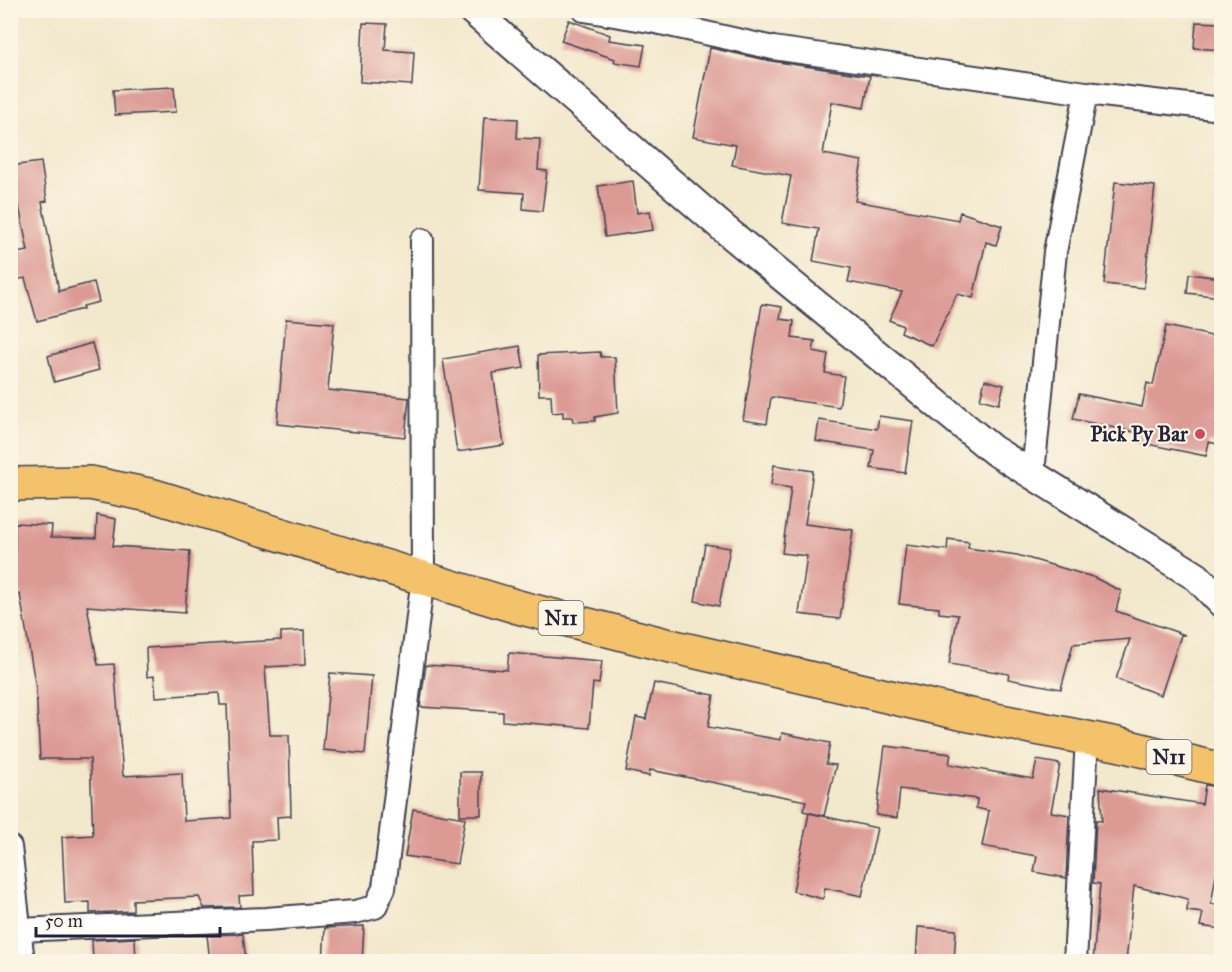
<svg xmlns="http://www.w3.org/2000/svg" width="1232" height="972" font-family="'IM FELL Great Primer',serif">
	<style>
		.building { fill: #dc9a94 }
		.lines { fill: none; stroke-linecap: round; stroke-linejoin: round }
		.minor-casing { stroke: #414051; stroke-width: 26 }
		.tertiary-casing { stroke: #414051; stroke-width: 32 }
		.trunk-casing { stroke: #414051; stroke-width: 36 }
		.minor { stroke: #fff; stroke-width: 22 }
		.tertiary { stroke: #fff; stroke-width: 28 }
		.trunk { stroke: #f3c26a; stroke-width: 33 }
		.poi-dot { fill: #d1495b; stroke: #fcf5e5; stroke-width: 2 }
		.labels { text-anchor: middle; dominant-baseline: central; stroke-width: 4.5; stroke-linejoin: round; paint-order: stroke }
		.shield { fill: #fcf5e5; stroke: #63616e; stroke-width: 1.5 }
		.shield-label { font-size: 20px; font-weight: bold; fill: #22223b }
		.poi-label { font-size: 21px; font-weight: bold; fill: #22223b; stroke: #fcf5e5; text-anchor: end }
	</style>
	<rect width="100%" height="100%" fill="#fcf5e5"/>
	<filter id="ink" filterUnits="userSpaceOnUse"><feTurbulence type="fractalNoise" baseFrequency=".0167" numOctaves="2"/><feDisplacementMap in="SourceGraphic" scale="12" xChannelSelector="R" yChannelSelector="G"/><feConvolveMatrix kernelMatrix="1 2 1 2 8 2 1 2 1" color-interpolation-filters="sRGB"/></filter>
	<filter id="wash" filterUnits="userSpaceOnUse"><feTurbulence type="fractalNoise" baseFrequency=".008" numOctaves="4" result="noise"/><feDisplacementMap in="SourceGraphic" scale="24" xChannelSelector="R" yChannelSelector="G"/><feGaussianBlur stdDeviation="1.35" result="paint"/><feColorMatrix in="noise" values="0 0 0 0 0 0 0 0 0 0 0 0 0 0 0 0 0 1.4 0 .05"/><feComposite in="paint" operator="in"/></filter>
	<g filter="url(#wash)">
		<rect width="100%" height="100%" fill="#f2e8cc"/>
		<g id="blocks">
			<path class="building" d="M569,20L610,35L609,40L645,45L641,66L614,62L615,59L561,41Z
				M1196,22L1221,23V50L1194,48Z
				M363,23L387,24L385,50L414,52L412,85L360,82Z
				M710,48L771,61L870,76L864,108L832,102L823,154L862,161L855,201L958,220L960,212L1002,226L996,245L986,242L973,298L957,294L932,346L901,332L903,326L889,320L902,292L848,282L851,268L813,261L819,229L782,223L791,176L732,165L736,145L693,137Z
				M174,87L176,112L115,115L113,90Z
				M484,117L518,119L517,138L540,139L538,170L547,171L542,211L523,209L524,193L479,190Z
				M41,162L47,201L42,202L59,291L94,282L99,302L83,306V309L37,321L25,278L10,281V254L28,251L19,206L10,207V166Z
				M633,181L637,213L650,211L653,230L605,237L598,186Z
				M1115,182L1155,186L1144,288L1104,284Z
				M1189,274L1221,278V297L1187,293Z
				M762,304L782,307L780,319L794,321L792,338L815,341L813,351L828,354L825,373L844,376L839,407L771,397L767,424L743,420Z
				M286,319L334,323L328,390L409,398L405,437L277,424Z
				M1166,326L1221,338V445L1209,442L1206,456L1137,442L1139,433L1073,419L1079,394L1142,407L1147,383L1153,385Z
				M92,343L99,370L54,382L48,356Z
				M520,346L524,368L493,373L504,445L457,452L443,359Z
				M600,352L601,357H615L618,413L595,417V421L573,422L572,417H563V412L552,413L551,395H539L538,355Z
				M985,380L1004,385L999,404L980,399Z
				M879,416L913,421L905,473L871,468L874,450L816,441L819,420L877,429Z
				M774,465L813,471L805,524L853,530L840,619L799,614L807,556L782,553L791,488L771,485Z
				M97,515L116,519L113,546L190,551L185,613L87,606L98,665L114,664L123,776L182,773L184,821L231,818L227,705H220L219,693L156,697L154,676L147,677L146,648L281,640V632L304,631L305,665L265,667L270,735H289L291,816L277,817L278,840L252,841L254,895L239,896L240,907L204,908L199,897L133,900V911L90,913V902L65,903L62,837L93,835L90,759H40L36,689L20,594L10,595V552L15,551V523L52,525L51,537L96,538Z
				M948,539L969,542L968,548L1017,555L1093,577L1121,591L1116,611L1185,635H1181L1161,695L1116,679L1130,639L1073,644L1061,689L1008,679L1009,674L949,664L958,615L939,613V608L899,604L906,545L947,550Z
				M705,544L730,548L719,606L695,601Z
				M509,653L602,661L599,684L593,683L589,728L503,721V712L420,707L426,665L507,670Z
				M330,673L372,676L365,754L323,750Z
				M654,683L714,695L708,727L781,740L782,733L830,743L826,764L836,765L824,816L803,811L806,801L650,770L649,776L626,771L636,717L646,719Z
				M885,746L951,754L949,764L1033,779L1037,760L1060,764L1051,812L1069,815L1066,878L1034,872L1037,856L982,846L989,811L976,808L977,799L900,789L897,818L876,815Z
				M460,772H481V815H460Z
				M1205,785L1221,788V846L1211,904L1221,906V929L1200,926L1203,913L1187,911L1188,899L1134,886L1126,962H1093L1100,884L1093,883L1096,820L1102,821L1100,788L1202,804Z
				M413,809L465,818L457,864L405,856Z
				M809,813L877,828L862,896L825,888L823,899L793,891Z
				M364,926L362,962H323L325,928Z
				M918,927L956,930L954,962H916Z
				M243,934L246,962H210L207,935Z
				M135,938L136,962H93L92,940Z"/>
		</g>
	</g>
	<g filter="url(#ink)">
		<use href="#blocks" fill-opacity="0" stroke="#414051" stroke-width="1.5"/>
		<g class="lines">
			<defs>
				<path id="minor" d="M584,10L656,22L773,48L1086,93L1222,109
					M1033,473L1055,252L1086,93
					M10,847L23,962
					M19,930L266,919L355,912L375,907L384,888L423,577L422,240
					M1075,962L1087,738"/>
				<path id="tertiary" d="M472,10L722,227L993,450L1197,577L1222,603"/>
				<path id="trunk" d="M10,484L90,483L154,496L518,607L662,644L955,712L1117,744L1222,770"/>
			</defs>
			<use href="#minor" class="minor-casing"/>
			<use href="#tertiary" class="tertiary-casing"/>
			<use href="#trunk" class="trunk-casing"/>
			<use href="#minor" class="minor"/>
			<use href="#tertiary" class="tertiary"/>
			<use href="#trunk" class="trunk"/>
		</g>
	</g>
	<circle class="poi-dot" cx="1200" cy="434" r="6"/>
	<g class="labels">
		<g class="shield">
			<rect x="538.5" y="601" width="45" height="34" rx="4.5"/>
			<rect x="1146.5" y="740" width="45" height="34" rx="4.5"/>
		</g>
		<g class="shield-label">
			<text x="561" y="618">N11</text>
			<text x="1169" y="757">N11</text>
		</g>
		<g class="poi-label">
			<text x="1188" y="434">Pick Py Bar</text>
		</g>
	</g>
	<rect width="1232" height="972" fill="none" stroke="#fcf5e5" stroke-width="36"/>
	<path d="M36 927v9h184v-9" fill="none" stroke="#22223b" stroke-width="3"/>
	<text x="45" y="927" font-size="18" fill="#22223b" stroke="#fcf5e5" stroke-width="4.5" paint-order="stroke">50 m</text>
</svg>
